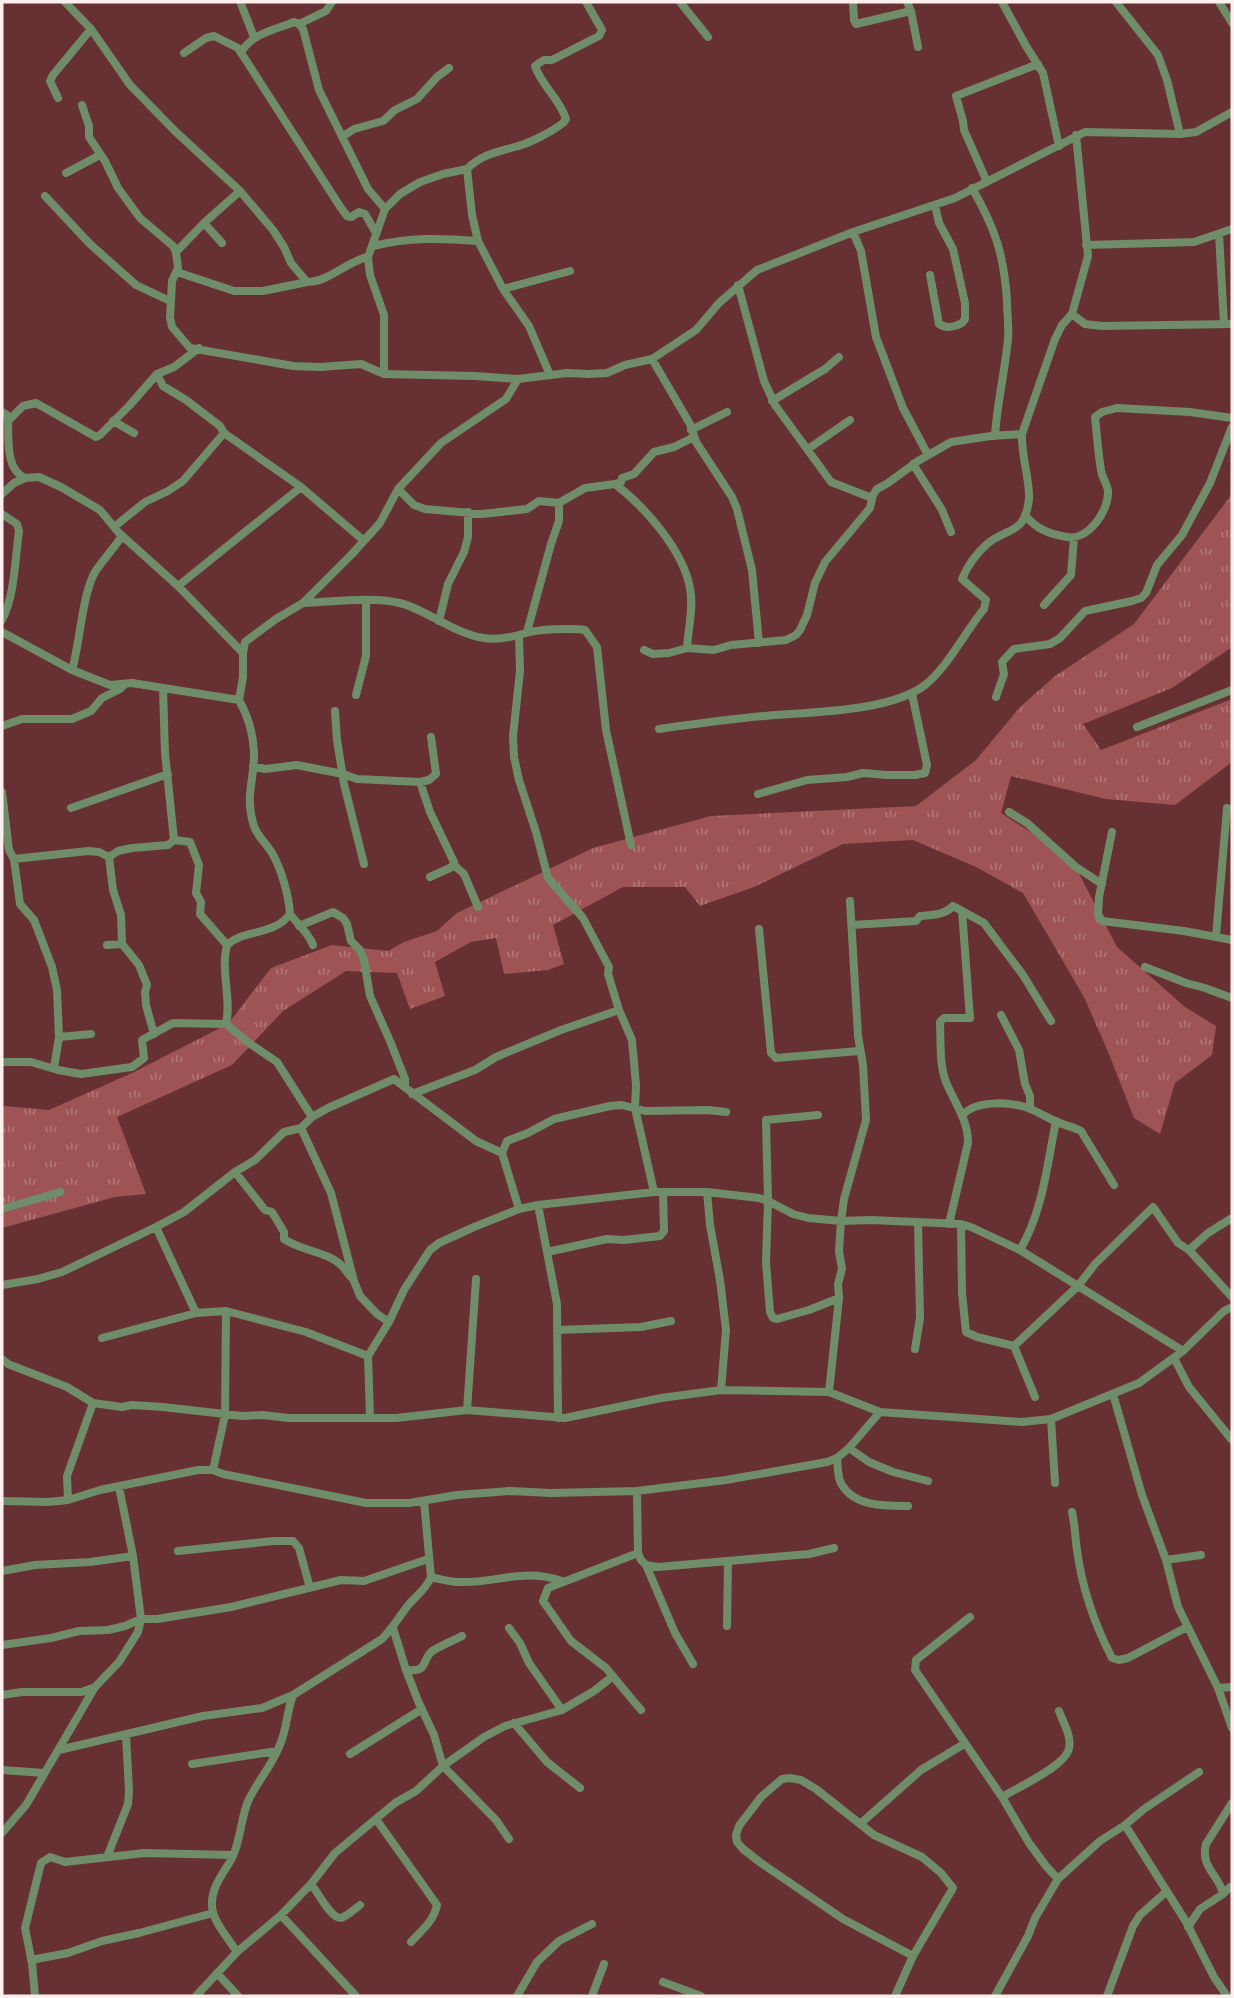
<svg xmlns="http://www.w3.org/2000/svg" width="1234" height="1998" font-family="Signika,sans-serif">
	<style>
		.grass { fill: url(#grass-tufts) }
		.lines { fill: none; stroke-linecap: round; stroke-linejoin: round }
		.minor { stroke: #708d69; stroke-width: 8 }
	</style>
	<defs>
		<pattern id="grass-tufts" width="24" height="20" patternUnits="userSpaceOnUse" patternTransform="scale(1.75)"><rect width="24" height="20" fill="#9e5455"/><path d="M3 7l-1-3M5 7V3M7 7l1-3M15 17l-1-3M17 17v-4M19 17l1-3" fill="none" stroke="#b17576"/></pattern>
	</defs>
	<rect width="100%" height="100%" fill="#673032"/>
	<path class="grass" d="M1232,494V647L1172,688L1083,724L1101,750L1232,699V762L1175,805L1106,799L1011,776L1001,813L1071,858L1117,947L1185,1007L1216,1026L1212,1055L1175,1083L1160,1134L1134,1118L1109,1054L1084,997L1023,893L976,867L913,840L843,844L754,887L700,906L685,887H623L553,925L564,964L548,970L504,974L496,938L471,942L435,962L445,996L410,1009L397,973L346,971L283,1011L232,1065L117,1117L146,1194L115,1197L2,1228V1109L4,1106L49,1110L132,1073L228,1024L271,968L332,945L388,951L404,942L437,931L457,913L593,848L711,816L916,806L976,760L1020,707L1055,676L1134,624Z"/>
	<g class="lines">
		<path class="minor" d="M65,2L91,29L130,85L176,132L240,191L273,230L284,247L291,263L307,282C329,282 347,261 368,257
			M680,2L708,37
			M853,2L854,20L856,24L911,11
			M907,2L911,11L918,47
			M1002,2L1026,46L1043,73L1059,146
			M1116,2L1158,55L1167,80L1180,134
			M1219,2L1232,23
			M241,4L254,37
			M299,24L326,11L332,2
			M184,53L206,38L214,36L238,48L341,208L347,216L351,217L359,212L365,214L376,233
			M241,53C250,34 275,30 294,22L299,24L303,29L319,90L368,189L385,209
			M58,98L50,81L53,75L91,29
			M82,105L89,126V137L105,161L118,188L140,218L173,246L176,252L178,268L172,281L170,318L172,327L190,348L293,366L320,367L361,364L384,374L475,376L518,379
			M342,137L354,129L383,121L395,110L417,99L437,77L449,68
			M66,173L100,155
			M987,182L964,130L963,121L956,96L1038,64
			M972,188C995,228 1004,254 1007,301C1007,313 1009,326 1008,339C1005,371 997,403 995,436
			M45,196L90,244L136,285L170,301
			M204,223L222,243
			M853,232L861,251L876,337L903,408L928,455
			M1219,234L1224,324
			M1086,245L1194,242L1232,229
			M373,246C410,237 440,238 478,241
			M176,252L204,223L240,191
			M177,272L234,291H263L307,282
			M930,275L939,324C947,329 954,327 962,323L965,319V303L953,249L939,223L935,205
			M738,285L764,381L775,405L831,482L872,498
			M503,289L570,271
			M1072,314L1085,324L1102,326L1232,324
			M199,348L174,367L157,374L163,386L186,400L220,426L224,433L301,487L363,540
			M652,359L690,424L696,442L732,497L737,509L752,570L759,643
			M384,374V315L370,275L368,257L385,209L400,194L420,182L443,174L467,169
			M550,375L529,326L503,289L478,241L472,215L467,169C482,154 498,152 518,146C530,143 553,131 563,123L566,119C560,99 541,85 535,66L544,60H552L599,36L602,30L586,2
			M772,401L825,369L839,357
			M2,412L7,415L8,421C9,439 5,469 25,478
			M8,421L23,406L36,403L96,437L100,435L129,406L157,374
			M113,421L134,433
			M691,430L727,412
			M808,449L850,420
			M913,464L942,510L951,532
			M615,484L621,482L622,478L634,474L654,452L674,447L694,437
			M398,489L414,505L425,509L482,514L527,509L539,501L559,503L585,488L615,484C645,507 683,550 690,588C694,607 688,629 687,648
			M2,494L14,483L25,478L39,477L61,487L100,510L119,533L178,586L243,653
			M2,514L17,524L19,531C15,559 15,595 2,620
			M1025,515C1036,529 1049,534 1067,537C1088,541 1109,511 1108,491C1107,483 1102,478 1101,470C1098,453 1097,435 1095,417L1102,412L1117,408L1190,412L1232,418
			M114,527L145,502L168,491L183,481L224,433
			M178,586L301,487
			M303,603C333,602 371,596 400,603C427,610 455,634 484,638C498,640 513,637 526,633C539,629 572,628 585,630L597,647L606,730L631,845
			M1044,605L1071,575L1074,538
			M439,621L448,584L464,552L468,537V512
			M2,632L72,670L110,685L132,683L239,700
			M527,632L551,544L559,521V503
			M519,636L520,671L513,736L514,757L519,780L536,832L548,878L583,918L609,967L608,974L619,1010L632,1040L636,1085L635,1108L654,1192
			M644,650L653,654L669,653L687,648L714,650L731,645L786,640L796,635L800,630L807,615L815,583L825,562L870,508L873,495L877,489L888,483L918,461L951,442L991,436L1022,434
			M72,670C80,643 82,595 95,572C103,560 114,548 122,536
			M356,695L366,656V601
			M996,697L1004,674L1002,662L1014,649L1050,644L1060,638L1085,611L1132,601L1141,598L1146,593L1157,565L1182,535L1210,483L1232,427
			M335,711L337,740L344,784L364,864
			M2,726L22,719H72L91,711L102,698L120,689L125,684
			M1137,727L1232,690
			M659,729C694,724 729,719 765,716C809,712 890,712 925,685C947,668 965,632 984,609L986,600L962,579C967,567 977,553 987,544C1008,527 1025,535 1029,499C1030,479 1021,456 1022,434L1055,339L1062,325L1072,314L1088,256L1076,135
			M253,766L265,769L297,765L343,774L357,779L420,782L429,780L436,774L431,737
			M420,782L430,812L454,862L452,867L430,877
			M2,792L9,850L14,859L88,851L99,852L109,857
			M758,794L807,780L847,777L863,773L887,775H915L925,773L927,765L912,694
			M71,808L168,774
			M1009,812L1027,823L1076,867L1102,884
			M1112,832L1099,897L1098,914L1102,921L1184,931L1232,940
			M174,840L190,842L199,865L196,893L201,902L200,914L227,945
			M14,859L20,904L34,920L52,967L57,990L59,1037L54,1068
			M454,865L464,874L478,907
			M290,914C298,925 308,932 313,945
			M852,925L916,921L920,916C932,915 945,915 953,906L984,923L1023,975L1051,1021
			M299,926L333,912L343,918L347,924L351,941L360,950L364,960L370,996L390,1041L405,1079V1087
			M759,929L771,1053L776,1058L859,1051
			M1216,936L1227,808
			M122,944L121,915L113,890L109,857L118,851L132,848L168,845L174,840L165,753L163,689
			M107,945L122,944L139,965L147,985L145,992L146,1005L154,1034
			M1145,967L1186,983L1205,988L1232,998
			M1001,1015L1019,1050L1025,1084L1030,1096V1109
			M226,1024L249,1043L277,1062L312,1117
			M59,1037L91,1034
			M2,1062H31L58,1070L81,1074L132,1067L144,1058L142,1040L173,1023L226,1024C232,998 220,971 227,945C244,929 274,936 290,914C289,896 281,868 272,853C266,843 257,836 254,826C244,795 255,780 254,751C253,733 248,716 239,700L243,677V653L245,642L276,619L303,603L352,554L380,523L398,489L441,443L506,399L518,379L567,373L589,374L607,373L625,365L652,359L696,330L719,303L757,270L853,232L955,198L1085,132L1180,134L1196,132L1232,112
			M412,1094L475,1070L496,1057L561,1030L619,1010
			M818,1115L766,1120L768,1201L766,1262L770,1312L773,1318L777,1319L809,1310L839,1298
			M962,1116C974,1100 1008,1102 1025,1107C1035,1110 1046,1117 1055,1121C1064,1125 1073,1127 1081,1131L1114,1185
			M301,1128L331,1193L354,1281L360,1296L377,1314L389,1322
			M235,1172L265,1210L272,1212L284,1232V1239C301,1251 326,1251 341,1265C345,1269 348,1274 352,1278
			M707,1192L710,1225L720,1280L726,1330L721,1390
			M538,1205L557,1304L558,1418
			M2,1209L60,1192
			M519,1209L502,1153L507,1141L528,1133L554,1119L610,1106L622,1105L645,1111L708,1110L726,1112
			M949,1224L968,1143C968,1119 955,1104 946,1082C939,1064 941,1041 940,1022L944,1018H970L962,911
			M961,1224L962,1293L966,1332L977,1337L1014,1346L1035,1397
			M156,1227L196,1313
			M1020,1250C1043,1211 1047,1165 1056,1121
			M1189,1250L1208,1233L1232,1218
			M547,1252L607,1239L624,1240L660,1236L664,1231L663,1192
			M2,1285L38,1279L62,1272L156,1227L184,1212L235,1172L255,1160L284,1132L301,1128L312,1117L328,1108L394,1079L476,1141L502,1153
			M557,1330L641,1327L671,1321
			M102,1338L196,1313L226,1311L306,1332L368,1356
			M1014,1346L1078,1286L1095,1264L1153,1207L1178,1243L1189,1250L1232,1297
			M915,1349L920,1318L918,1223
			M1174,1358L1189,1387L1232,1440
			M2,1359L8,1364L67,1387L93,1403L122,1407L132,1405L163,1407L242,1416L263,1415L288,1418H396L467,1410L565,1418L661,1398L721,1390L829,1392L880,1412
			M829,1392L839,1298L838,1284L842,1269L839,1251L841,1221L844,1199L866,1120L863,1065L858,1036L850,901
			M1113,1394L1142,1495L1166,1560L1178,1607L1218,1688L1232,1728
			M467,1410L476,1279
			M370,1418L368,1356L389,1322L404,1290L430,1250L439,1243L474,1227L519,1209L538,1205L654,1192H707L759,1198L768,1201L793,1214L808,1218L841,1221L871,1220L961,1224L971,1227L1020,1250L1183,1351
			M1051,1419L1055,1483
			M849,1448L869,1462L893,1472L928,1481
			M837,1458C838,1466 837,1478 842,1485C855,1507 886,1506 908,1506
			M213,1470L225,1415L226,1311
			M637,1491L638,1553L641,1560L646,1565L675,1633L693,1664
			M68,1500L67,1476L93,1403
			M2,1501L48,1502L68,1500L100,1490L198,1470H213L223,1474L366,1503H409L457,1495L510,1491L551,1493L637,1491L726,1480L827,1462L837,1458L849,1448L880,1412L1022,1422L1051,1419L1139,1383L1183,1351L1224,1311L1232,1307
			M1072,1512C1075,1525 1075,1537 1077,1550C1082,1588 1095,1625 1112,1658L1119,1660L1128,1658L1187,1627
			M178,1551L274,1541H293L299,1548L310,1588
			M638,1553L548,1588L543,1601L571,1641L606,1668L641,1710
			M1166,1560L1201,1555
			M646,1565L658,1567L809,1554L834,1548
			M2,1571L35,1565L90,1562L133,1556
			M431,1577C440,1579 449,1582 458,1582C497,1584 522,1567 562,1581
			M970,1617L916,1660L915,1670L1002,1797L1029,1843L1046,1866L1058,1879
			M727,1626L728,1561
			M393,1628L406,1670L418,1701L434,1735L443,1766L496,1820L509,1839
			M509,1628L520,1643L529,1663L562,1710
			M2,1645L51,1638L79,1631L108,1630L125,1626L141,1619H157L231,1607L341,1580L364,1581L428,1559
			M406,1670C429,1672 421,1662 431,1652C439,1646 453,1641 462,1636
			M1218,1688L1232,1687
			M2,1695L22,1692H82L95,1687
			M514,1723L547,1762L580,1788
			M59,1750L203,1716L262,1708L293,1695L382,1639C393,1628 400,1615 410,1603C417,1595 427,1588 431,1577L424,1501
			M350,1754L422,1709
			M192,1764L277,1751
			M2,1770L44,1773
			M1002,1797C1017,1788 1067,1765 1069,1748C1072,1737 1063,1722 1059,1711
			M376,1819L437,1905C434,1921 421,1931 411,1942
			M860,1824L921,1770L964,1744
			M1125,1825L1185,1920L1214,1977L1227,1996
			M2,1833L26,1805L95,1687L119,1662L138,1632L141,1619L133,1556L119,1487
			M107,1857L128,1804L129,1791L126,1735
			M311,1884C317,1891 331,1919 341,1918C346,1917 355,1909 360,1905
			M1223,1894L1230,1887L1232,1888
			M281,1915L356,1996
			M1188,1927L1200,1909L1223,1894C1219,1874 1200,1868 1206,1844L1232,1803
			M237,1952C229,1939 212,1921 212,1905C211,1886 225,1872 233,1856C241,1838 241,1816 249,1799C259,1779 274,1763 281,1742C287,1727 287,1711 293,1695
			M31,1960L68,1953L102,1941L139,1933L213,1913
			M217,1973L238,1996
			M663,1982L701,1996
			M35,1996L32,1963L25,1928L41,1863L50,1857L65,1862L144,1853L233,1855
			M196,1996L237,1952L281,1915L311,1884L335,1853L395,1803L416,1791L443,1766L484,1737L505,1726L562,1710L594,1691L613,1676
			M517,1996L537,1962L559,1941L592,1924
			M592,1996L604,1964
			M895,1996L913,1956L953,1888L941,1873L922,1857L874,1835L816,1789L801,1780L790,1778L782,1779L761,1797L739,1826L736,1835L737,1842L743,1849L761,1863L843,1919L913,1956
			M995,1996L1028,1936L1035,1918L1058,1879L1100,1841L1125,1825L1144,1809L1199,1772
			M1107,1996L1133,1926L1140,1915L1166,1892"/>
	</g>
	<rect width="1234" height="1998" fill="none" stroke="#feefef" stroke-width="7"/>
</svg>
